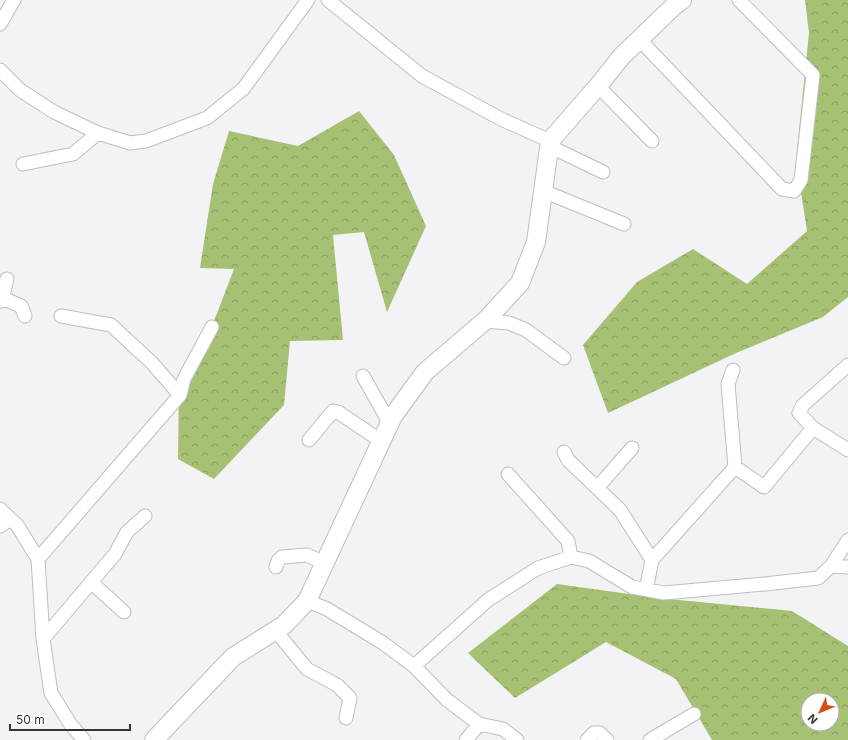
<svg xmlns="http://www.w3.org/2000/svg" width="848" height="740" font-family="Inter,sans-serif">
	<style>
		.forest { fill: url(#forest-crowns); fill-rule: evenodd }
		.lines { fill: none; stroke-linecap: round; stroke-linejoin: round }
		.street-casing { stroke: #bdbec1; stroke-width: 15 }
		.secondary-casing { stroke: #bdbec1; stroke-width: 20 }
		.street { stroke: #fff; stroke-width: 13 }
		.secondary { stroke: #fff; stroke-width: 18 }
	</style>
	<defs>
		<pattern id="forest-crowns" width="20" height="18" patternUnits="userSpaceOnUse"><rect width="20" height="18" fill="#a6c174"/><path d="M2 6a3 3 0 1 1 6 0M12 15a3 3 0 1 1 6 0" fill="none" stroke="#889e60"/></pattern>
	</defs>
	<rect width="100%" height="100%" fill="#f3f3f6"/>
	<path class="forest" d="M805,0H848V297L823,317L736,353L608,413L583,345L637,282L693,249L747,284L807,231L796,160L809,33Z
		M359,111L394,155L426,226L387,312L364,232L333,235L343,340L290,341L284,405L214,479L178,459L179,383L209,334L234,269L200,268L213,184L229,131L298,146Z
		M557,584L658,598L792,611L848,646V740H712L676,679L606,642L515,698L468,653ZM808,700H832V724H808Z"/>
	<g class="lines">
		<defs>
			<path id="street" d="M328,0L422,76L501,119L550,141
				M0,24L14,0
				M639,39L782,189L794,191L801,180L813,75L739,0
				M0,70L20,90L54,112L98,133L130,143L146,141L207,118L243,89L308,0
				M598,86L652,141
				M549,146L603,172
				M23,164L73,154L98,133
				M543,191L624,224
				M2,300L7,279
				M0,301L7,300L21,306L25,316
				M61,316L111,325L152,363L180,395
				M484,321L509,323L526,330L564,358
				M848,365L803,405L799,413L813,428L848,450
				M733,370L728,384L735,467L764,487L813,428
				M363,376L389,422
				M309,440L333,411L338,412L381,441
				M564,452L568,460L620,510L652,560
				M508,474L568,541L571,557
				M597,488L632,448
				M0,509L17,525L38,559L43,639L51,693L71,725L84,740
				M0,526L11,519
				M38,559L180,395L184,379L212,327
				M831,566L848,567
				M276,567L278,561L282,557L307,555L324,563
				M91,582L124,612
				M646,590L652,560L735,467
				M307,601L327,609L383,643L414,666L447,700L479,724L503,729L517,740
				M275,630L307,669L337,685L350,698L346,718
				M43,639L115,554L127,532L145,516
				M414,666L488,600L538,568L571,557L589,561L632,587L664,593L765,584L818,578L831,566L848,540
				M466,740L479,724
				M587,740L594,733H600L607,740
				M650,740L694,714"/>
			<path id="secondary" d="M154,740L233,657L284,625L307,601L393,416L425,372L487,319L520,283L536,242L550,141L598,86L622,56L675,5L682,0"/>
		</defs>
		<use href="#street" class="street-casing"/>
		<use href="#secondary" class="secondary-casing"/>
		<use href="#street" class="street"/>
		<use href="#secondary" class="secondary"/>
	</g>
	<g transform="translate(820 712) rotate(226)"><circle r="19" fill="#ffffff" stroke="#adaeae"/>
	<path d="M0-3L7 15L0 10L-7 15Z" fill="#d44e11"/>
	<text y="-6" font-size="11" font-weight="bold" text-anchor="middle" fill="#333435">N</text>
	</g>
	<path d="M10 724v6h120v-6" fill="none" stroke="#333435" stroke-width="2"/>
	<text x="16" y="724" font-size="12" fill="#333435" stroke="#ffffff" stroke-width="3" paint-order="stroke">50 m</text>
</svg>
